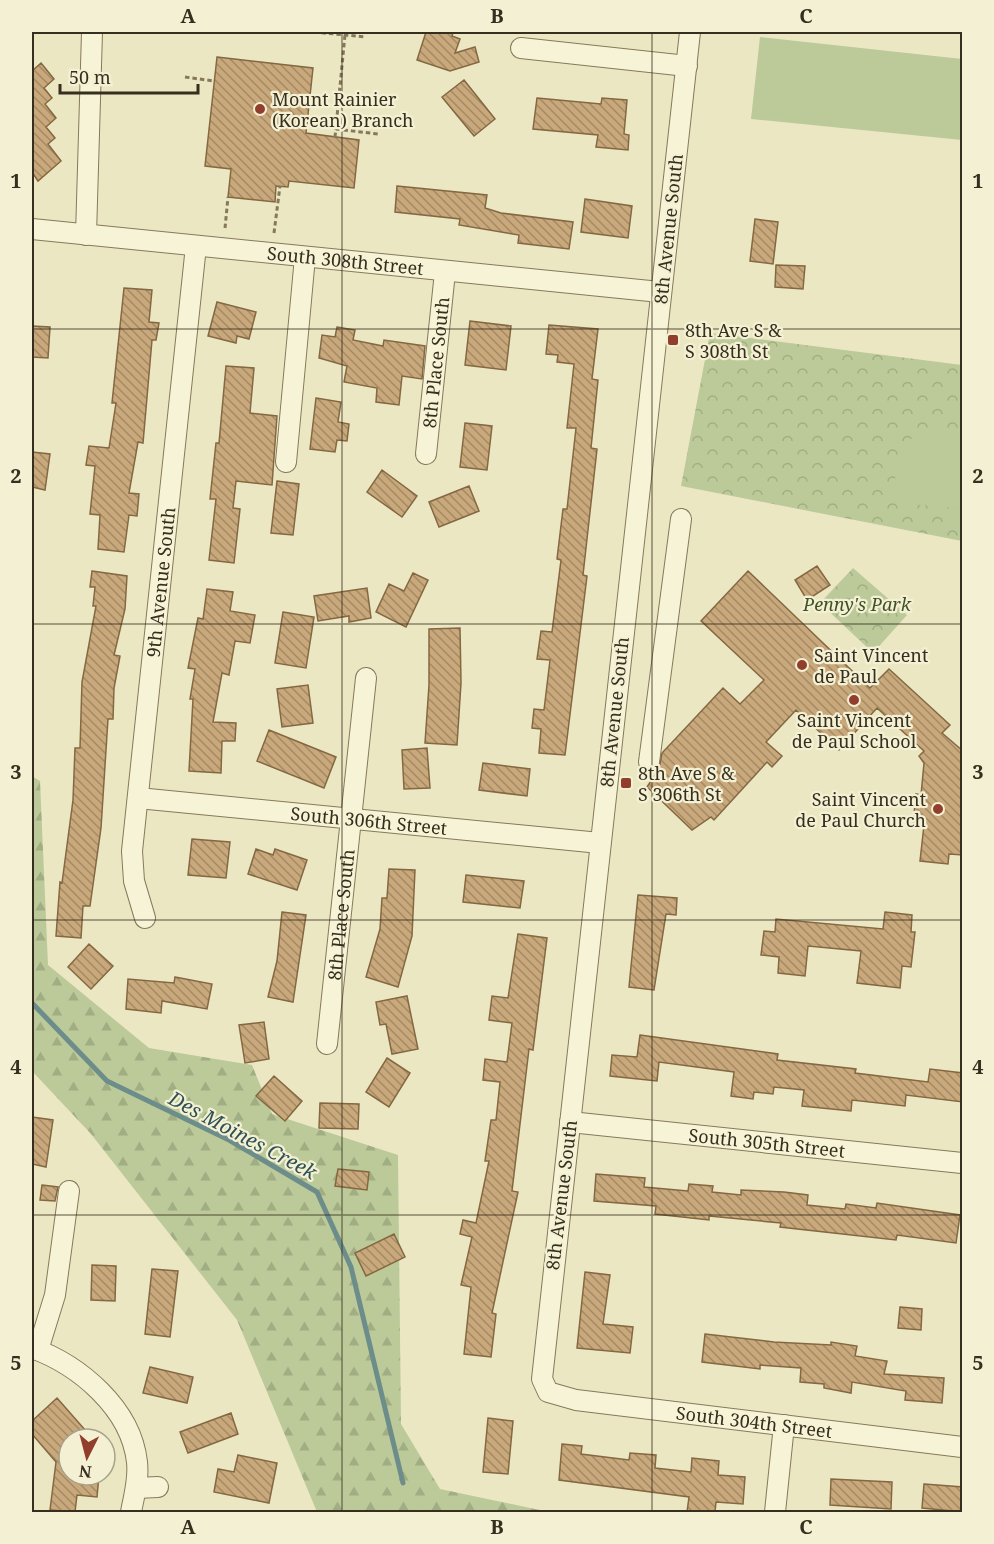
<svg xmlns="http://www.w3.org/2000/svg" width="994" height="1544" font-family="'Noto Serif',serif">
	<style>
		.forest { fill: url(#forest-firs) }
		.park { fill: url(#park-crowns) }
		.pitch { fill: #bbca98 }
		.lines { fill: none; stroke-linecap: round; stroke-linejoin: round }
		.stream { stroke: #6d8d8b; stroke-width: 5 }
		.building { fill: url(#building-back-hatch); stroke: #846842; stroke-width: 1.5 }
		.minor-casing { stroke: #86795b; stroke-width: 22 }
		.path { stroke: #86795b; stroke-width: 3; stroke-dasharray: 4.5 3; stroke-linecap: butt }
		.minor { stroke: #f7f3d6; stroke-width: 20 }
		.grid { fill: none; stroke: #362e1e; stroke-width: 1.5; stroke-opacity: 0.55 }
		.poi-dot { fill: #923e2d; stroke: #f4f0d3; stroke-width: 2 }
		.labels { text-anchor: middle; dominant-baseline: central; stroke-width: 4.5; stroke-linejoin: round; paint-order: stroke }
		.poi-label { font-size: 18px; fill: #362e1e; stroke: #f4f0d3; text-anchor: start }
		.street-label { font-size: 18px; fill: #362e1e; stroke: #f4f0d3 }
		.park-label { font-size: 18px; font-style: italic; fill: #3f5226; stroke: #f4f0d3 }
		.water-label { font-size: 20px; font-style: italic; fill: #2e5155; stroke: #f4f0d3 }
		.neatline { fill: none; stroke: #362e1e; stroke-width: 2 }
		.grid-label { font-size: 20px; text-anchor: middle; font-weight: bold; fill: #362e1e }
	</style>
	<defs>
		<pattern id="forest-firs" width="22" height="20" patternUnits="userSpaceOnUse" patternTransform="scale(1.5)"><rect width="22" height="20" fill="#bbca98"/><path d="M5 1l3.5 6h-7zM16 11l3.5 6h-7z" fill="#a1ae83"/></pattern>
		<pattern id="park-crowns" width="20" height="18" patternUnits="userSpaceOnUse" patternTransform="scale(1.5)"><rect width="20" height="18" fill="#bbca98"/><path d="M2 6a3 3 0 1 1 6 0M12 15a3 3 0 1 1 6 0" fill="none" stroke="#a1ae83"/></pattern>
		<pattern id="building-back-hatch" width="6" height="6" patternUnits="userSpaceOnUse" patternTransform="scale(1.5)"><rect width="6" height="6" fill="#c9a97b"/><path d="M-1 5l2 2M0 0l6 6M5-1l2 2" fill="none" stroke="#a48a64"/></pattern>
	</defs>
	<rect width="100%" height="100%" fill="#ece7c3"/>
	<path class="forest" d="M32,776L40,781L48,965L149,1048L252,1065L272,1114L398,1155L401,1424L440,1489L549,1512H317L237,1320L91,1134L32,1071Z"/>
	<path class="park" d="M710,333L962,365V541L681,486Z
		M853,568L907,615L873,653L820,603Z"/>
	<path class="pitch" d="M760,37L962,59V140L751,119Z
		M918,433L948,435L962,445V509L901,503C889,477 896,449 918,433Z"/>
	<g class="lines">
		<path class="stream" d="M32,1003L107,1081L229,1140L317,1192L351,1267L403,1483"/>
	</g>
	<path class="building" d="M426,32H453L452,36L460,39L455,53L475,47L479,62L450,71L417,60Z
		M217,57L313,68L306,133L359,140L354,188L289,181L288,187L276,186L275,202L228,197L231,169L205,166Z
		M41,63L54,79L44,88L52,98L45,104L56,118L46,127L55,138L48,144L61,161L38,181L32,172V71Z
		M464,80L495,119L474,136L442,97Z
		M537,98L601,104L602,98L627,100L624,134L629,135L628,150L596,147L598,135L533,129Z
		M397,186L487,195L485,208L501,213L573,222L569,249L518,243L519,235L459,225L460,219L395,212Z
		M585,199L632,206L628,238L581,232Z
		M755,219L778,222L773,264L750,261Z
		M776,265L805,266L803,289L775,287Z
		M124,288L152,290L149,322L159,323L156,340H152L143,443L138,442L129,493L139,494L137,516L129,515L124,552L98,549L100,515L90,514L95,466L86,465L89,446L109,448L116,403H112Z
		M217,302L256,312L249,339L237,336L236,343L208,336Z
		M470,321L511,326L506,370L465,365Z
		M549,325L598,329L592,379L598,380L591,448L597,449L583,575L587,576L565,755L539,753L541,729L532,728L534,709L544,710L550,660L537,659L541,631L552,632L561,560L557,559L563,509H567L576,428H567L574,364L557,362L558,355L546,354Z
		M32,326L50,327L48,358L32,357Z
		M337,327L355,330L353,340L383,346L384,340L425,346L422,379L402,376L399,405L376,402L377,388L344,382L347,366L319,358L322,335L335,337Z
		M226,366L254,368L250,413L277,416L272,485L236,481L233,508L240,509L234,563L209,560L216,499H210L216,443H219Z
		M316,398L341,402L338,422L349,424L347,441L337,440L335,452L310,449Z
		M465,423L492,426L487,470L460,467Z
		M32,452L50,454L45,490L32,487Z
		M382,470L417,496L402,517L367,492Z
		M277,481L299,484L293,535L271,533Z
		M469,486L479,511L439,527L429,502Z
		M817,566L830,585L807,600L795,580Z
		M92,571L127,576L125,609L114,655L120,656L114,688L113,719H108L101,828L90,906H83L81,938L56,936L60,882L62,883L73,800L75,748H80L82,682L96,606H93L95,587H90Z
		M748,571L870,688L889,669L950,725L942,733L963,751V855L949,854L948,864L920,861L924,825L913,824L916,794L921,795L924,763L919,756L924,751L877,708L839,750L796,710L766,742L782,756L772,767L767,762L714,820L711,817L692,830L647,787L659,769L662,753L723,688L740,704L764,680L701,621Z
		M413,573L428,580L406,627L376,612L389,584L404,591Z
		M367,588L371,618L349,622V616L318,621L314,596Z
		M207,589L233,592L230,611L255,615L250,643L235,641L229,675L222,673L213,722L236,723L235,741H222L221,773L189,771L193,699H190L195,669L188,668L198,618L203,619Z
		M283,612L314,617L306,668L275,663Z
		M460,628L461,683L457,745L425,743L429,685V629Z
		M308,685L313,723L282,727L277,689Z
		M269,730L336,757L324,788L257,761Z
		M427,748L430,788L404,789L402,750Z
		M483,763L530,769L527,796L479,790Z
		M192,839L230,842L226,878L188,875Z
		M256,849L273,855L275,849L307,860L297,890L248,874Z
		M389,869L415,870L412,936L398,987L366,977L380,929L382,898H387Z
		M466,875L524,881L520,908L463,902Z
		M638,895L677,898L676,915L666,914L654,990L629,987Z
		M282,912L306,915L293,1002L268,997L277,961Z
		M885,912L912,915L911,932H915L911,967L902,966L900,988L857,983L861,951L808,946L805,976L778,973L779,957L761,955L764,931L775,932L776,919L883,929Z
		M518,934L547,938L533,1050L529,1049L512,1191L518,1192L492,1313L496,1314L491,1357L464,1354L471,1287L461,1285L472,1237L460,1234L463,1220L476,1223L489,1161H485L491,1120H496L500,1082L483,1080L485,1059L507,1062L512,1023L489,1020L492,996L508,998Z
		M89,944L113,966L91,989L68,967Z
		M175,977L212,984L207,1009L162,1001L161,1013L126,1009L128,979L174,983Z
		M407,996L418,1049L392,1054L386,1024L380,1025L376,1002Z
		M264,1022L269,1059L245,1063L239,1025Z
		M640,1035L778,1054L777,1060L856,1069L855,1073L928,1082L930,1069L963,1073V1102L906,1095L905,1106L852,1100L851,1111L802,1106L804,1090L774,1087L773,1094L754,1092L753,1099L731,1096L734,1072L659,1062L657,1081L610,1076L612,1055L637,1057Z
		M387,1058L410,1073L389,1107L366,1092Z
		M274,1076L302,1101L285,1121L256,1096Z
		M320,1103L359,1104L358,1129L319,1128Z
		M32,1117L53,1120L46,1167L32,1164Z
		M338,1169L369,1172L367,1190L335,1186Z
		M596,1174L645,1178L644,1187L688,1191L689,1184L713,1186L712,1192L741,1195V1190L784,1192L808,1195L807,1205L845,1209L846,1204L876,1208L877,1203L960,1215L956,1243L897,1235L896,1240L780,1227L781,1223L709,1216V1220L655,1214L656,1206L594,1201Z
		M42,1185L58,1187L55,1201L40,1200Z
		M394,1234L405,1257L366,1276L355,1253Z
		M92,1265L116,1266L115,1301L91,1300Z
		M152,1269L178,1271L170,1337L145,1334Z
		M585,1272L610,1275L603,1324L633,1327L630,1353L577,1348Z
		M900,1307L922,1309L921,1330L898,1328Z
		M705,1334L774,1342L831,1345V1342L857,1346L855,1356L887,1361L884,1374L944,1378L942,1403L905,1400L906,1391L852,1382L851,1393L824,1388V1384L800,1382L801,1368L760,1365V1369L702,1362Z
		M150,1367L193,1377L187,1403L143,1393Z
		M57,1398L93,1439H69V1475H99L97,1497L77,1495L75,1512L50,1510L56,1462L32,1434V1421Z
		M231,1413L238,1434L188,1453L180,1432Z
		M488,1418L513,1421L508,1474L483,1472Z
		M562,1444L582,1446L581,1454L629,1460L630,1453L656,1455L655,1468L691,1472L692,1458L719,1461L718,1475L745,1477L743,1504L716,1502L715,1512H687L689,1497L559,1480Z
		M238,1455L277,1463L269,1503L214,1492L218,1469L234,1472Z
		M831,1479L892,1482L891,1509L830,1505Z
		M924,1484L963,1487V1512L922,1508Z"/>
	<g class="lines">
		<defs>
			<g id="minor">
				<path id="s1" d="M690,32L542,1379L548,1392L576,1400L962,1447"/>
				<path d="M521,48L687,66"/>
				<path id="s2" d="M32,229L660,292"/>
				<path d="M86,235L92,32"/>
				<path id="s3" d="M426,454L445,272"/>
				<path d="M286,462L305,257"/>
				<path d="M649,762L681,519"/>
				<path id="s4" d="M138,798L600,843"/>
				<path id="s5" d="M145,918L134,881L132,851L196,246"/>
				<path id="s6" d="M327,1044L366,678"/>
				<path id="s7" d="M570,1122L962,1163"/>
				<path d="M32,1348C79,1365 131,1408 137,1462C139,1479 134,1496 131,1512"/>
				<path d="M38,1350L55,1295L69,1191"/>
				<path d="M136,1488L158,1487"/>
				<path d="M775,1512L784,1425"/>
			</g>
		</defs>
		<use href="#minor" class="minor-casing"/>
		<path class="path" d="M314,32L366,37
			M185,77L214,81
			M336,129L378,134
			M335,137L345,35
			M225,228L228,197
			M274,233L280,186"/>
		<use href="#minor" class="minor"/>
	</g>
	<path class="grid" d="M342,32V1512M652,32V1512M32,329H962M32,624H962M32,920H962M32,1215H962"/>
	<g class="poi-dot">
		<circle cx="260" cy="109" r="6"/>
		<rect x="667" y="334" width="12" height="12" rx="3"/>
		<circle cx="802" cy="665" r="6"/>
		<circle cx="854" cy="700" r="6"/>
		<rect x="620" y="777" width="12" height="12" rx="3"/>
		<circle cx="938" cy="809" r="6"/>
	</g>
	<g class="labels">
		<g class="poi-label">
			<text x="272" y="99">Mount Rainier<tspan x="272" dy="21">(Korean) Branch</tspan></text>
			<text x="685" y="330">8th Ave S &amp;<tspan x="685" dy="21">S 308th St</tspan></text>
			<text x="814" y="655">Saint Vincent<tspan x="814" dy="21">de Paul</tspan></text>
			<text x="854" y="720" text-anchor="middle">Saint Vincent<tspan x="854" dy="21">de Paul School</tspan></text>
			<text x="638" y="773">8th Ave S &amp;<tspan x="638" dy="21">S 306th St</tspan></text>
			<text x="926" y="799" text-anchor="end">Saint Vincent<tspan x="926" dy="21">de Paul Church</tspan></text>
		</g>
		<g class="street-label">
			<text transform="translate(668 229) rotate(-84)">8th Avenue South</text>
			<text stroke="none"><textPath href="#s2" startOffset="315">South 308th Street</textPath></text>
			<text stroke="none"><textPath href="#s3" startOffset="92">8th Place South</textPath></text>
			<text stroke="none"><textPath href="#s5" startOffset="339">9th Avenue South</textPath></text>
			<text transform="translate(614 712) rotate(-84)">8th Avenue South</text>
			<text stroke="none"><textPath href="#s4" startOffset="232">South 306th Street</textPath></text>
			<text stroke="none"><textPath href="#s6" startOffset="130">8th Place South</textPath></text>
			<text stroke="none"><textPath href="#s7" startOffset="198">South 305th Street</textPath></text>
			<text transform="translate(561 1195) rotate(-83)">8th Avenue South</text>
			<text stroke="none"><textPath href="#s1" startOffset="1578">South 304th Street</textPath></text>
		</g>
		<g class="park-label">
			<text x="857" y="604">Penny's Park</text>
		</g>
		<g class="water-label">
			<text transform="translate(243 1135) rotate(28)">Des Moines Creek</text>
		</g>
	</g>
	<rect width="994" height="1544" fill="none" stroke="#f4f0d3" stroke-width="66"/>
	<g transform="translate(87 1457) rotate(186)"><circle r="28" fill="#f4f0d3" stroke="#a8a28b" stroke-width="1.5"/>
	<path d="M0-4.5L10 22L0 15L-10 22Z" fill="#923e2d"/>
	<text y="-9" font-size="16" font-weight="bold" text-anchor="middle" fill="#362e1e">N</text>
	</g>
	<path d="M60 84v9h138v-9" fill="none" stroke="#362e1e" stroke-width="3"/>
	<text x="69" y="84" font-size="18" fill="#362e1e" stroke="#f4f0d3" stroke-width="4.5" paint-order="stroke">50 m</text>
	<rect x="33" y="33" width="928" height="1478" class="neatline"/>
	<g class="grid-label">
		<text x="188" y="23">A</text>
		<text x="497" y="23">B</text>
		<text x="806" y="23">C</text>
		<text x="16" y="188">1</text>
		<text x="978" y="188">1</text>
		<text x="16" y="483">2</text>
		<text x="978" y="483">2</text>
		<text x="16" y="779">3</text>
		<text x="978" y="779">3</text>
		<text x="16" y="1074">4</text>
		<text x="978" y="1074">4</text>
		<text x="16" y="1370">5</text>
		<text x="978" y="1370">5</text>
		<text x="188" y="1534">A</text>
		<text x="497" y="1534">B</text>
		<text x="806" y="1534">C</text>
	</g>
</svg>
